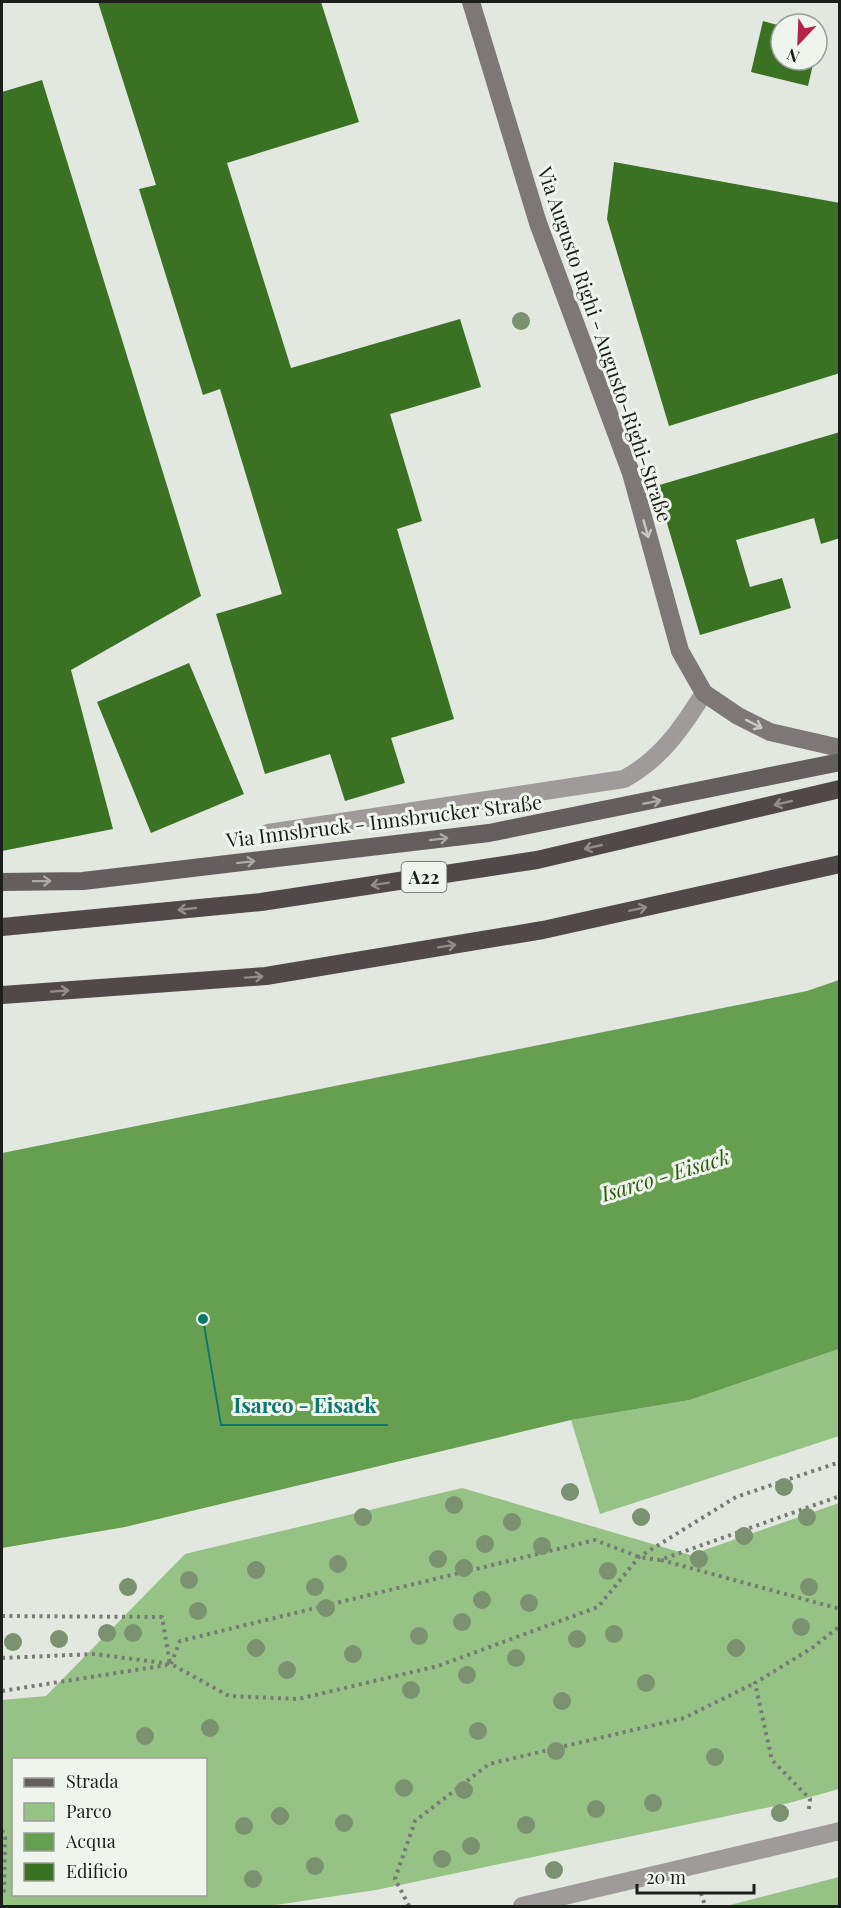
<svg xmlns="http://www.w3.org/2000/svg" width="841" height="1908" font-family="'Playfair Display',serif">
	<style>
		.green { fill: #96c385; fill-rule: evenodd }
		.water { fill: #679f51 }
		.building { fill: #3b7123 }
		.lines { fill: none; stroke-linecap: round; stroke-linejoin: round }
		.path { stroke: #777b76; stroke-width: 4; stroke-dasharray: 3 4.5; stroke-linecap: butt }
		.lane { stroke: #9f9b9b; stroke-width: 18 }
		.street { stroke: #9f9b9b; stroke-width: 18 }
		.secondary { stroke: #7d7777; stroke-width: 18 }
		.primary { stroke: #655e5e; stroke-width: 18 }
		.highway { stroke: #514849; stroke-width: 18 }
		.tree { fill: #7b9271 }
		.oneway { stroke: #c7c9c4 }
		.oneway2 { stroke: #aaaaa6 }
		.oneway3 { stroke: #908d8b }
		.labels { text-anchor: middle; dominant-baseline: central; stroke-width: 6; stroke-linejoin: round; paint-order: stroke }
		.shield { fill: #eff5ed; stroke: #5b5e5b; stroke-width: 1.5 }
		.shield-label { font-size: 18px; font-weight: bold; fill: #1c1e1c }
		.street-label { font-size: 20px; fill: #1c1e1c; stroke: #eff5ed }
		.water-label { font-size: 21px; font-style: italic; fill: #275d09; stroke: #eff5ed }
		.leader { fill: none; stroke: #0f766e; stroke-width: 2 }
		.callout-dot { fill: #0f766e; stroke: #eff5ed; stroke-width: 2 }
		.callout-label { font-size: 21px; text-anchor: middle; font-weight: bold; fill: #0f766e; stroke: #eff5ed; stroke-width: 6; stroke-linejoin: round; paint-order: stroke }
	</style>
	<rect width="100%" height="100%" fill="#e2e7e0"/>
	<path class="green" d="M839,1349V1436L600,1514L571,1420L690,1400Z
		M462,1488L690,1555L839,1503V1789L789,1803L376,1890L269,1906H2V1700L46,1696L185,1554ZM14,1760H206V1894H14Z
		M839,1877V1906H726Z"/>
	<path class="water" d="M839,980V1349L690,1400L571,1420L125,1527L2,1548V1153L807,991Z"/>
	<path class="building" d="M98,2H321L359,122L227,163L291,368L460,319L481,387L390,414L422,521L397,529L454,719L391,738L405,783L345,801L330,754L265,774L216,614L282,594L220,389L203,395L139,189L156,185Z
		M763,21L781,26V60H814L808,86L751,72Z
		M42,80L201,596L71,670L113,829L2,851V92Z
		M614,162L840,203V373L669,426L607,219Z
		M840,432V538L821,544L814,518L736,540L750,587L782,578L791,608L700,635L656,486Z
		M189,663L244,794L151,833L97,702Z"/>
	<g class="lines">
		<path class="path" d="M661,1560L840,1609
			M2,1616L162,1617L170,1664
			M2,1658L95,1654L171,1664L229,1696L298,1699L438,1666L598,1607L639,1557L736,1497L840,1462
			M171,1664L180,1641L595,1540L639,1557L660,1560L840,1496
			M2,1691L167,1665
			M809,1809L810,1799L772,1760L755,1683L812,1648L840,1626
			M2,1830L5,1837L4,1890L2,1895
			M701,1893L705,1906
			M409,1906L395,1879L415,1821L489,1764L684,1718L755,1683"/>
		<path class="lane" d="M268,833L624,779C661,759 682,728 704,693"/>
		<path class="street" d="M522,1906L840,1831"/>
		<path class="secondary" d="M471,2L538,223L631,473L680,651L704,693L738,716L770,732L840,748"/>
		<path class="primary" d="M2,882L83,881L489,833L840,762"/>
		<path class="highway" d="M2,927L261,902L537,860L840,789
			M2,995L266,976L543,930L840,864"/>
	</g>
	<g class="tree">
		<circle cx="521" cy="321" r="9"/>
		<circle cx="784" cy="1487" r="9"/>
		<circle cx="570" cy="1492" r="9"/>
		<circle cx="454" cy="1505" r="9"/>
		<circle cx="363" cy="1517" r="9"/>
		<circle cx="641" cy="1517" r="9"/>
		<circle cx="807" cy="1517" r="9"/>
		<circle cx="512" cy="1522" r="9"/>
		<circle cx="744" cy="1536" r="9"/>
		<circle cx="485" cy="1544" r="9"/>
		<circle cx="542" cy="1546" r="9"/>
		<circle cx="438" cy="1559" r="9"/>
		<circle cx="699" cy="1559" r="9"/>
		<circle cx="338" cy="1564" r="9"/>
		<circle cx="464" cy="1568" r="9"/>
		<circle cx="256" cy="1570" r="9"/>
		<circle cx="608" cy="1571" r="9"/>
		<circle cx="189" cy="1580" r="9"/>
		<circle cx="128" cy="1587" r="9"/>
		<circle cx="315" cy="1587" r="9"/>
		<circle cx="809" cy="1587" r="9"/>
		<circle cx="482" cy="1600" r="9"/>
		<circle cx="529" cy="1603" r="9"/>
		<circle cx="326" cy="1608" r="9"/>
		<circle cx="198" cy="1611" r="9"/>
		<circle cx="462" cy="1622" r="9"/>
		<circle cx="801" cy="1627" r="9"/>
		<circle cx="107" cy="1633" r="9"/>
		<circle cx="133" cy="1633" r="9"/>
		<circle cx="614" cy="1634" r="9"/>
		<circle cx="419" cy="1636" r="9"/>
		<circle cx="59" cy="1639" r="9"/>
		<circle cx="577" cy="1639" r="9"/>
		<circle cx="13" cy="1642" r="9"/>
		<circle cx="256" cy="1648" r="9"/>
		<circle cx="736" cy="1648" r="9"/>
		<circle cx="353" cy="1654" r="9"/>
		<circle cx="516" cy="1658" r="9"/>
		<circle cx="287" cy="1670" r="9"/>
		<circle cx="467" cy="1675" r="9"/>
		<circle cx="646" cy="1683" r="9"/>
		<circle cx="411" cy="1690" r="9"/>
		<circle cx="562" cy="1701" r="9"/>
		<circle cx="210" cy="1728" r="9"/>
		<circle cx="478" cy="1731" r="9"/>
		<circle cx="145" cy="1736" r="9"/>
		<circle cx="556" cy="1751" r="9"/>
		<circle cx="715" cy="1757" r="9"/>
		<circle cx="404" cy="1788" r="9"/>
		<circle cx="464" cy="1790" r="9"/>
		<circle cx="653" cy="1803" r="9"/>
		<circle cx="596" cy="1809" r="9"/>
		<circle cx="780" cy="1813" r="9"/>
		<circle cx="280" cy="1816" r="9"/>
		<circle cx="344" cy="1823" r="9"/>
		<circle cx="526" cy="1825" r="9"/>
		<circle cx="244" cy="1826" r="9"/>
		<circle cx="471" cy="1846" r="9"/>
		<circle cx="442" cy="1859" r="9"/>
		<circle cx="315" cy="1866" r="9"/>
		<circle cx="554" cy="1870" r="9"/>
		<circle cx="253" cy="1879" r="9"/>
	</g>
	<defs><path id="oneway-shaft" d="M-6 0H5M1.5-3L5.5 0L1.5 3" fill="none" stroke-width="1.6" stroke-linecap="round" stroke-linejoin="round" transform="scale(1.5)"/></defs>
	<g class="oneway">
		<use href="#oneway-shaft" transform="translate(646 529) rotate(74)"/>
		<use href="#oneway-shaft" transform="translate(754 724) rotate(27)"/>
	</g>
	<g class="oneway2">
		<use href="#oneway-shaft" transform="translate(652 802) rotate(-11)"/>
		<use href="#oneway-shaft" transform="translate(439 839) rotate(-7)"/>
		<use href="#oneway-shaft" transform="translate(246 862) rotate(-7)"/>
		<use href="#oneway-shaft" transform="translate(42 881) rotate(-1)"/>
	</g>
	<g class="oneway3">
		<use href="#oneway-shaft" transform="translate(783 803) rotate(167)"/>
		<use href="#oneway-shaft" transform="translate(593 847) rotate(167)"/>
		<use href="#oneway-shaft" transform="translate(380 884) rotate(171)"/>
		<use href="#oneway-shaft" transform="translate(187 909) rotate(174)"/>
		<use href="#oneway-shaft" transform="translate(638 909) rotate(-12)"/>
		<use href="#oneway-shaft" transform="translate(447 946) rotate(-9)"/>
		<use href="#oneway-shaft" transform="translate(254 977) rotate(-4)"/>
		<use href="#oneway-shaft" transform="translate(60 991) rotate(-4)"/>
	</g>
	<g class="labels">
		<rect class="shield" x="401.5" y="862" width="45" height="30" rx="4.5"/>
		<g class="shield-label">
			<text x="424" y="877">A22</text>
		</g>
		<g class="street-label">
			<text transform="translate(606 344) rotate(71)">Via Augusto Righi - Augusto-Righi-Straße</text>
			<text transform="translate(384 820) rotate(-7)">Via Innsbruck - Innsbrucker Straße</text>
		</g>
		<g class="water-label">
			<text transform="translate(665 1174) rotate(-17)">Isarco - Eisack</text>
		</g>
	</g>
	<path class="leader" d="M203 1319L221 1425H388"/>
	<circle class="callout-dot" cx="203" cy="1319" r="6"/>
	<g class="callout-label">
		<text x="305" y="1413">Isarco - Eisack</text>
	</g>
	<rect width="841" height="1908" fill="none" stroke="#1c1e1c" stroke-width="6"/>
	<rect x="12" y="1758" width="195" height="138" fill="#eff5ed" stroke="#9b9f99" stroke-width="1.5"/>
	<rect x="24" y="1778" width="30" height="9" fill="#655e5e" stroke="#9b9f99" stroke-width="1.5"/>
	<text x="66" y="1788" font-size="18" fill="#1c1e1c">Strada</text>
	<rect x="24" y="1803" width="30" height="18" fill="#96c385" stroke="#9b9f99" stroke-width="1.5"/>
	<text x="66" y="1818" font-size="18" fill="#1c1e1c">Parco</text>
	<rect x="24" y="1833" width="30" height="18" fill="#679f51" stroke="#9b9f99" stroke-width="1.5"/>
	<text x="66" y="1848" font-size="18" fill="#1c1e1c">Acqua</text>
	<rect x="24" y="1863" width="30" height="18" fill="#3b7123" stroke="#9b9f99" stroke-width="1.5"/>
	<text x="66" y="1878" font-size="18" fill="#1c1e1c">Edificio</text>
	<g transform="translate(799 42) rotate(203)"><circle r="28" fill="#eff5ed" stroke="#9b9f99" stroke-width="1.5"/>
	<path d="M0-4.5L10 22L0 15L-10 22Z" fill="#b42248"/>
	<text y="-9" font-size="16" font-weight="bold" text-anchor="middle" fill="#1c1e1c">N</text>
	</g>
	<path d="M637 1884v9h117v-9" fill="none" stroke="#1c1e1c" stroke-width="3"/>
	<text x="646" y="1884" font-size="18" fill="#1c1e1c" stroke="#eff5ed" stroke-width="4.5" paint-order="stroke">20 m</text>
</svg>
